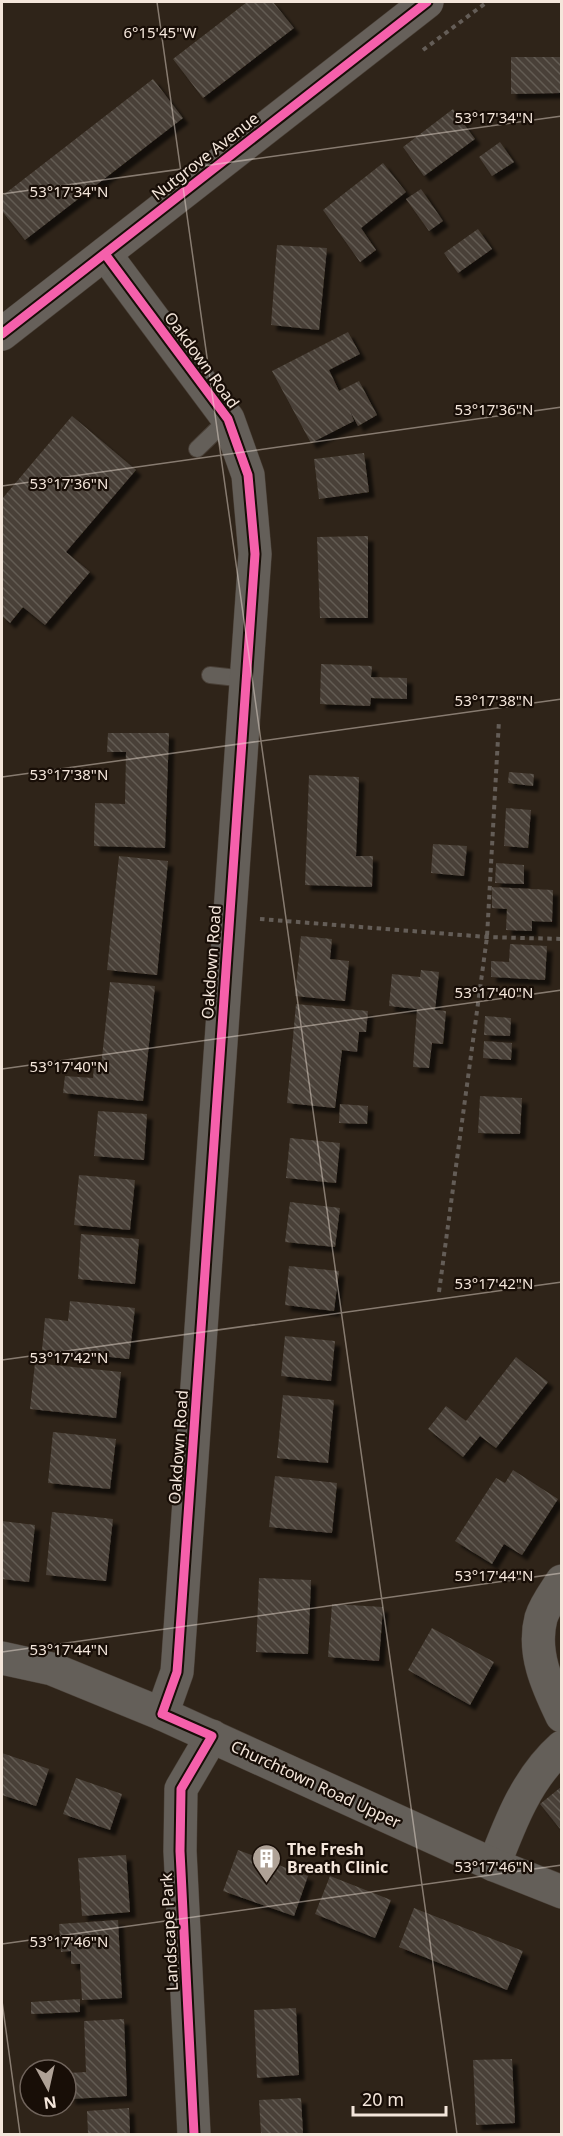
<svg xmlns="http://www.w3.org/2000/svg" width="563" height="2136" font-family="'Noto Sans',sans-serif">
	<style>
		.building { fill: url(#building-back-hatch); filter: url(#shadow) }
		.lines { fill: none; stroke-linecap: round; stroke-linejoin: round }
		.service-casing { stroke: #493f36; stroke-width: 18 }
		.minor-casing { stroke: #493f36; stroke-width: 34 }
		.tertiary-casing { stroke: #493f36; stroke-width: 34 }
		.secondary-casing { stroke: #493f36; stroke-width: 34 }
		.path { stroke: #645d57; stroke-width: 4; stroke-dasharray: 4.5 4.5; stroke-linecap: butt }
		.service { stroke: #645f59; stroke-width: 16 }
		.minor { stroke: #645f59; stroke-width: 33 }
		.tertiary { stroke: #645f59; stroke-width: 33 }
		.secondary { stroke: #66605a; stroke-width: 33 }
		.cycleway-casing { stroke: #180e07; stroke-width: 13 }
		.cycleway { stroke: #f560ab; stroke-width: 9 }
		.ticks { fill: none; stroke: #f4e6db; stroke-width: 1.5; stroke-opacity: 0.45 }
		.labels { text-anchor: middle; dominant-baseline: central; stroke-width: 4.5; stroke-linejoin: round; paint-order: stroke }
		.street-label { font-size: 16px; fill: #f4e6db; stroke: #180e07 }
		.poi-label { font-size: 16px; font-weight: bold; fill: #f4e6db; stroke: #180e07; text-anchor: start }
		.ticks-label { font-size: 15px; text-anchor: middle; fill: #f4e6db; stroke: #180e07; stroke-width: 4.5; stroke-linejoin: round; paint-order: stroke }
	</style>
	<defs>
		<pattern id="building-back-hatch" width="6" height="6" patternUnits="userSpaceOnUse" patternTransform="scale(1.5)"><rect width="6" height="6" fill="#494037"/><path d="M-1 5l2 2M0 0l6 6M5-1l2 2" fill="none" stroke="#645c53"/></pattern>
		<filter id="shadow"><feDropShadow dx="5.5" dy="5.5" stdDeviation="1.5" flood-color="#0009"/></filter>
	</defs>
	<rect width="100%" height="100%" fill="#2f2419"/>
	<path class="building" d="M247,2H273L294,28L203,98L173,59Z
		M511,57H561V93L511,94Z
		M153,79L183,118L25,240L2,211V196Z
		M453,109L475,139L424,176L403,147Z
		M500,142L514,162L492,176L479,157Z
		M383,163L406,192L361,228L376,250L360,262L323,210Z
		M421,189L443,221L429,231L406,199Z
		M478,229L492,249L458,273L444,253Z
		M277,245L327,248L319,330L271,325Z
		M348,332L360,354L329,370L339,391L359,381L377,415L358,426L350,411L354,421L311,443L272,371Z
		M72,416L136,470L66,552L90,572L45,625L23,607L10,623L2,616V499Z
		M364,453L369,492L319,499L314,459Z
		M368,536V618H320L317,537Z
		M321,664L372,666L371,677L407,678V699L371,698L370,706L320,704Z
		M108,733H169L165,848L94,846L95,803L125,804L126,752H107Z
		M509,772L534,774L533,786L508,783Z
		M309,775L359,777L356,856H373L372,887L305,885Z
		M506,808L531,810L528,848L504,846Z
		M433,844L467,846L464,876L431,873Z
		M119,856L168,861L157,975L107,970Z
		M496,863L524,865V884L495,883Z
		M492,887L553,890L552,922L532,921V931L506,930L507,909L492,908Z
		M301,936L332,939L330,959L349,961L345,1001L295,996Z
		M510,944L547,946L545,980L491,977V961L509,962Z
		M421,970L439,972L435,1010L446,1011L443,1044L432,1043L429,1068L413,1067L417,1009L389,1006L392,974L420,977Z
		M110,982L155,986L143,1101L63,1093L65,1076L93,1078L94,1067H101Z
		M296,1004L368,1011L366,1032H359L357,1052L342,1050L335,1108L287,1103Z
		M485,1016L511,1018L510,1036L484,1035Z
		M484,1041L512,1043L511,1060L483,1058Z
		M480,1096L522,1098L520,1134L478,1133Z
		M340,1104L368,1106L367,1124L339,1123Z
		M98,1111L147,1114L144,1160L94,1156Z
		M290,1138L340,1143L336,1183L286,1178Z
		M79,1175L135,1180L130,1230L74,1225Z
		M290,1202L340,1208L335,1247L285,1242Z
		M81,1234L139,1239L135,1284L78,1279Z
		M289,1266L339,1271L334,1311L285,1305Z
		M70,1301L135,1308L129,1359L42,1350L45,1318L68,1321Z
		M285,1336L335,1341L331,1381L281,1376Z
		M516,1357L548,1382L496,1448L480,1436L463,1457L428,1429L446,1406L466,1421Z
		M35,1363L121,1372L116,1418L30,1409Z
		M283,1395L334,1400L328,1463L277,1458Z
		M53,1432L116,1439L110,1489L48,1483Z
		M513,1470L558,1499L522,1555L504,1544L492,1564L455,1541L496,1478L505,1483Z
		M275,1476L337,1483L332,1533L269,1527Z
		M52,1512L113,1519L106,1581L46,1575Z
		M2,1521L35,1525L29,1582L2,1579Z
		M259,1578L311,1580L308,1654L256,1652Z
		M332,1604L383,1607L379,1661L328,1657Z
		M432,1628L494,1662L470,1705L408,1670Z
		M2,1753L49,1769L36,1806L2,1795Z
		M76,1778L122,1794L110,1830L63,1814Z
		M561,1787V1830L540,1804Z
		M238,1850L308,1876L294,1916L223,1891Z
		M126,1855L130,1912L82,1916L78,1858Z
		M330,1876L391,1900L375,1938L315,1914Z
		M414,1908L523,1951L507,1990L399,1947Z
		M118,1920L122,1998L82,2000L80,1964H71V1951L61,1952L59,1924Z
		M80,1999V2012L31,2014V2002Z
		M296,2008L299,2075L257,2078L254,2010Z
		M124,2019L127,2096L70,2099L68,2073L86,2072L84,2021Z
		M512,2059L515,2123L476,2125L473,2060Z
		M301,2098L303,2134H261L259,2100Z
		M129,2108L130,2134H88L87,2111Z"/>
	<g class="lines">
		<defs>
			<path id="service" d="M197,449L228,419
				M210,675L246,679"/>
			<path id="minor" d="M105,254L228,419L248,475L255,554L178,1659L177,1672L162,1714
				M562,1581C555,1592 545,1605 541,1618C532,1652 547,1685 562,1716
				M494,1865C510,1823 527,1778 562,1747
				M194,2134L180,1851L181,1789L212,1736"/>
			<path id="tertiary" d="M2,1658L52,1669L162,1714L494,1865L562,1892"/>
			<path id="secondary" d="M2,334L427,2"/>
		</defs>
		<use href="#service" class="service-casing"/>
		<use href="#minor" class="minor-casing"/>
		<use href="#tertiary" class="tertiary-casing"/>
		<use href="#secondary" class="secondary-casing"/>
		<path class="path" d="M423,50L487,2
			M260,919L487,937L562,939
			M439,1292L487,937L499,720"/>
		<use href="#service" class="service"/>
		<use href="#minor" class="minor"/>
		<use href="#tertiary" class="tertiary"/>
		<use href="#secondary" class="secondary"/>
		<defs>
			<path id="cycleway" d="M105,254L228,419L248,475L255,554L178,1659L177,1672L162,1714L212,1736L181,1789L180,1851L194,2134
				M2,334L427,2"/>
		</defs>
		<use href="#cycleway" class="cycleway-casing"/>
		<use href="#cycleway" class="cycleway"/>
	</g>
	<path class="ticks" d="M157,2L457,2134M2,194L562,116M2,486L562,407M2,777L562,699M2,1069L562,990M2,1360L562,1282M2,1652L562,1573M2,1944L562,1865M2,2001L20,2134"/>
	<defs>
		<symbol id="building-pin" viewBox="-11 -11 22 30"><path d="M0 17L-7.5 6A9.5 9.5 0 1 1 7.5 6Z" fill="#afa297" stroke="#180e07"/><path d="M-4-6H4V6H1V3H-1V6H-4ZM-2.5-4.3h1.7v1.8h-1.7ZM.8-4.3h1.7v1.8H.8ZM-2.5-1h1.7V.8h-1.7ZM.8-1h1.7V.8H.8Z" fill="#fff"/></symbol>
	</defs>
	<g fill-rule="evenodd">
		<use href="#building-pin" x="250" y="1842" width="33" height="45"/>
	</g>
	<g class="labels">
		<g class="street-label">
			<text transform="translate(205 156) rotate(-38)">Nutgrove Avenue</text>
			<text transform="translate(202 360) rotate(54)">Oakdown Road</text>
			<text transform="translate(211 962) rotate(-86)">Oakdown Road</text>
			<text transform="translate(178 1447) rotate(-86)">Oakdown Road</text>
			<text transform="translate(316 1784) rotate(25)">Churchtown Road Upper</text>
			<text transform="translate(169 1932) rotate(-93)">Landscape Park</text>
		</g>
		<g class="poi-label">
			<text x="287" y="1849">The Fresh<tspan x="287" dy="18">Breath Clinic</tspan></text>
		</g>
	</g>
	<g class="ticks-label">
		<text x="160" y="38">6°15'45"W</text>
		<text x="494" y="123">53°17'34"N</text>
		<text x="69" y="197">53°17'34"N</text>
		<text x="494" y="415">53°17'36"N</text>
		<text x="69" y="489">53°17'36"N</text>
		<text x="494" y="706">53°17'38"N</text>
		<text x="69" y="780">53°17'38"N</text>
		<text x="494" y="998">53°17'40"N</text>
		<text x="69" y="1072">53°17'40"N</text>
		<text x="494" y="1289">53°17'42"N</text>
		<text x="69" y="1363">53°17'42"N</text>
		<text x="494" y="1581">53°17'44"N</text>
		<text x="69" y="1655">53°17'44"N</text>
		<text x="494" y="1872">53°17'46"N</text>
		<text x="69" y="1947">53°17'46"N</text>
	</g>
	<rect width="563" height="2136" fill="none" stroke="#f4e6db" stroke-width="6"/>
	<g transform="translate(48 2088) rotate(172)"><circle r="28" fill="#180e07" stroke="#70645c" stroke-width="1.5"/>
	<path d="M0-4.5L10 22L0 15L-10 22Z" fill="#afa297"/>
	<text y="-9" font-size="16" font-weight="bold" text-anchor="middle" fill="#f4e6db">N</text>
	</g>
	<path d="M353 2106v9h93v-9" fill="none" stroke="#f4e6db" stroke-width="3"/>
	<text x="362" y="2106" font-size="18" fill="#f4e6db" stroke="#180e07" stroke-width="4.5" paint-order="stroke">20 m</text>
</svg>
